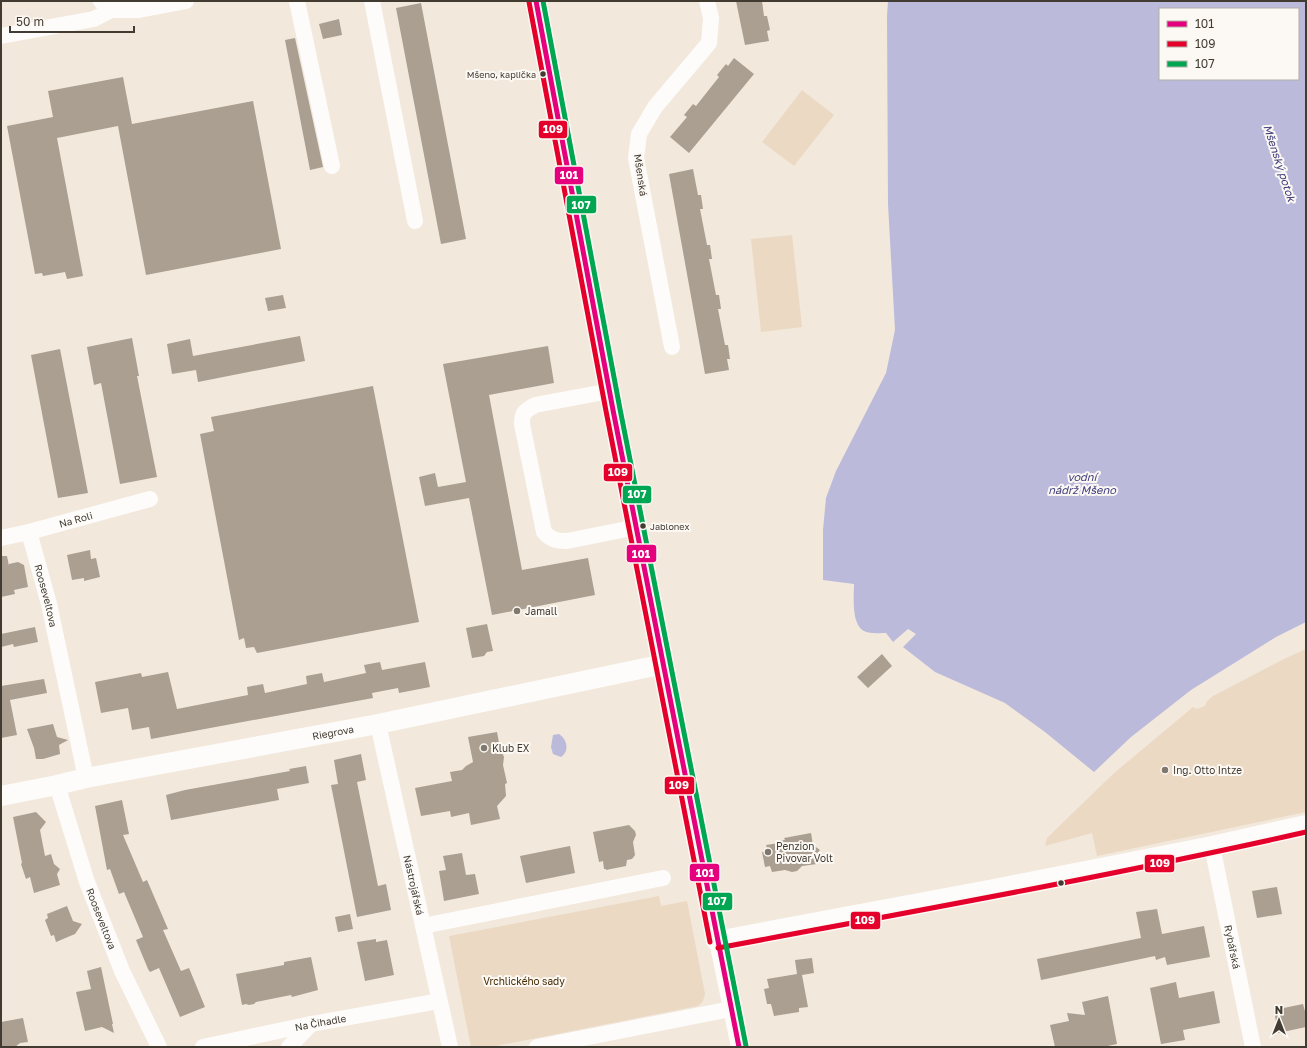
<svg xmlns="http://www.w3.org/2000/svg" width="1307" height="1048" font-family="'Golos Text',sans-serif">
	<style>
		.green { fill: #ebd9c3 }
		.water { fill: #bbbadb; fill-rule: evenodd }
		.building { fill: #aa9f91 }
		.lines { fill: none; stroke-linecap: round; stroke-linejoin: round }
		.minor { stroke: #fdfcfa; stroke-width: 16 }
		.tertiary { stroke: #fdfcfa; stroke-width: 20 }
		.bus-1-casing { stroke: #fcf9f4; stroke-width: 8 }
		.bus-2-casing { stroke: #fcf9f4; stroke-width: 8 }
		.bus-3-casing { stroke: #fcf9f4; stroke-width: 8 }
		.bus-1 { stroke: #e5007d; stroke-width: 5 }
		.bus-2 { stroke: #e4002b; stroke-width: 5 }
		.bus-3 { stroke: #00a651; stroke-width: 5 }
		.bus-dot { fill: #423b32; stroke: #fcf9f4; stroke-width: 1.5 }
		.poi-dot { fill: #80786e; stroke: #fcf9f4; stroke-width: 1.5 }
		.labels { text-anchor: middle; dominant-baseline: central; stroke-width: 4; stroke-linejoin: round; paint-order: stroke }
		.bus-label { font-size: 9px; fill: #423b32; stroke: #fcf9f4; text-anchor: end }
		.street-label { font-size: 10px; fill: #423b32; stroke: #fcf9f4 }
		.poi-label { font-size: 10px; fill: #423b32; stroke: #fcf9f4; text-anchor: start }
		.park-label { font-size: 10px; fill: #442b03; stroke: #fcf9f4 }
		.water-label { font-size: 11px; font-style: italic; fill: #3e3b7c; stroke: #fcf9f4 }
		.line-badge { stroke: #fcf9f4; stroke-width: 1.5 }
		.badge-label { font-size: 11px; text-anchor: middle; font-weight: bold; fill: #fff }
	</style>
	<rect width="100%" height="100%" fill="#f2e8dc"/>
	<path class="green" d="M802,90L834,115L794,166L762,142Z
		M792,235L802,327L761,332L751,239Z
		M1306,649V812L1097,856L1092,833L1045,846L1047,838L1113,774L1193,707L1197,709L1205,706L1207,701L1213,696L1284,659Z
		M659,896L661,906L687,901L705,994L703,1001L698,1006L491,1047H471L449,936Z"/>
	<path class="water" d="M888,1H1306V622L1276,637L1191,690L1131,737L1094,772L1045,732L1005,703L935,672L903,647L916,634L908,629L893,642L886,633C880,633 869,634 864,631C851,624 854,596 854,584L823,580V530L826,498L836,471L886,373L895,330L888,204L887,16ZM1160,9H1298V79H1160Z
		M559,734C567,739 570,751 561,757L553,754L551,747L553,735Z"/>
	<path class="building" d="M736,1H762L764,16H767L770,30L767,31L769,41L745,45Z
		M421,3L466,239L441,244L396,8Z
		M339,19L342,35L323,39L319,24Z
		M295,38L323,167L310,170L285,40Z
		M734,58L754,74L689,153L670,137L687,117L684,115L693,104L696,106L719,77L717,75L726,64L728,66Z
		M123,77L132,124L253,101L281,249L146,275L118,126L57,138L83,276L67,279L65,272L43,276L42,273L35,274L7,126L53,117L48,91Z
		M693,169L698,195H701L703,209H700L707,245H710L712,259H709L716,295H719L721,309H718L725,345H728L730,359H727L729,370L705,374L669,174Z
		M283,295L286,308L268,311L265,298Z
		M300,336L305,361L198,382L196,370L172,374L167,344L190,339L193,356Z
		M132,338L139,376H137L157,477L120,484L101,383L94,385L87,347Z
		M548,346L554,383L489,395L522,570L588,558L595,595L492,615L469,498L425,506L419,477L435,473L438,487L466,482L443,364Z
		M60,349L88,493L58,498L31,355Z
		M373,386L419,622L257,653L254,647L246,648L244,638L239,640L200,434L214,431L211,417Z
		M90,550L91,559L96,558L100,577L84,581V578L72,580L67,555Z
		M1,556H7L9,566V564L18,562L24,565L28,587L14,590L15,594L1,597Z
		M487,624L493,651L487,652L484,656L472,658L466,628Z
		M35,627L38,642L14,647L13,644L1,647V634Z
		M882,654L892,666L868,688L857,677Z
		M380,662L382,670L425,662L430,687L399,693L398,688L372,693L373,698L151,739L149,727L132,730L128,708L101,713L95,682L141,673L142,677L168,672L177,709L248,695L247,687L263,684L265,693L307,684L306,676L322,673L324,682L366,673L364,665Z
		M44,679L47,693L10,700L17,735L1,738V686Z
		M53,724L57,737L68,740L59,745L60,754L43,759H36L34,748L27,729Z
		M497,732L500,748L504,757L503,765L507,783L505,784L506,796L497,806L500,819L471,825L469,813L451,817L450,811L421,816L415,788L452,781L450,772L462,770L466,766L473,762L468,737Z
		M361,754L366,780L357,782L378,886L386,884L391,910L357,917L331,785L338,784L334,760Z
		M306,766L309,783L277,789L279,800L171,820L166,795L185,790L290,771L289,769Z
		M122,800L129,834L123,835L143,882L147,880L168,929L163,930L181,971L189,968L205,1007L180,1017L159,968L150,972L148,969L136,940L143,937L124,892L119,894L110,869L107,870L95,806Z
		M36,812L46,822L40,830L45,856L51,854L54,864L60,869L57,874L60,885L34,893L30,877L26,879L21,864L22,863L13,817Z
		M629,825L635,831L636,835L633,842L635,855L632,859L627,860L626,866L606,870V869H604L603,861L599,862L593,832Z
		M811,833L813,845L820,850L815,856L817,864L802,866L797,871L792,872L785,870L772,872L770,866L765,867L762,852L768,851L766,845L779,843L778,841L785,840L784,838Z
		M570,846L575,873L526,883L520,856Z
		M462,853L466,875L475,874L479,894L444,901L439,871L446,870L443,856Z
		M1277,887L1282,914L1257,918L1252,891Z
		M67,906L73,921L82,924L75,934L56,942L54,935L51,936L45,920L48,918L47,914Z
		M1157,909L1162,934L1204,926L1210,957L1167,965L1165,957L1156,960L1155,956L1041,980L1037,959L1141,938L1136,912Z
		M350,914L353,929L338,932L335,917Z
		M376,939V942L387,940L394,975L365,981L357,942Z
		M311,957L318,990L292,997L291,995L256,1002L254,1004L249,1005L246,1004L242,1005L236,974L284,965V962Z
		M812,958L814,973L802,975L808,1007L799,1008V1012L774,1016L771,1004H767L764,989L769,988L767,979L797,974L795,960Z
		M101,967L113,1024H112L114,1033L102,1027L85,1031L76,992L91,989L87,971Z
		M1176,982L1179,998L1214,991L1220,1023L1183,1030L1185,1040L1161,1044L1150,988Z
		M1108,996L1117,1044L1103,1047H1055L1050,1025L1069,1021L1067,1013L1085,1015L1082,1002Z
		M1303,1004L1306,1015V1027L1278,1033L1274,1010Z
		M23,1018L28,1042L20,1043L15,1047L8,1046L1,1047V1022Z"/>
	<g class="lines">
		<g class="minor">
			<path d="M101,1L111,10H139L186,1"/>
			<path d="M297,1L332,166"/>
			<path d="M372,1L415,221"/>
			<path d="M1,36L94,19L111,10"/>
			<path d="M672,347L636,158L639,134L655,107L709,43L711,18L707,1"/>
			<path d="M610,391L535,405C525,411 522,412 522,424L544,532C551,540 557,541 567,541L637,527"/>
			<path id="s1" d="M29,532L49,604L86,778"/>
			<path id="s2" d="M1,538L29,532L150,499"/>
			<path id="s3" d="M378,724L450,1047"/>
			<path id="s4" d="M57,785L87,882L122,971L159,1047"/>
			<path id="s5" d="M1212,846L1253,1047"/>
			<path d="M423,926L663,878"/>
			<path d="M717,941L739,1047"/>
			<path id="s6" d="M203,1047L311,1024L439,1001"/>
			<path d="M289,1047L311,1024"/>
			<path d="M537,1047L731,1009"/>
		</g>
		<g class="tertiary">
			<path d="M536,1L613,410L652,604L717,941L999,888L1212,846L1306,825"/>
			<path id="s7" d="M1,796L57,785L86,778L378,724L664,664"/>
		</g>
		<defs>
			<path id="bus-1" d="M536,1L613,410L739,1047"/>
			<path id="bus-2" d="M529,2L606,411L710,942
				M718,948C915,911 1111,876 1306,832"/>
			<path id="bus-3" d="M543,1L620,409L746,1046"/>
		</defs>
		<use href="#bus-1" class="bus-1-casing"/>
		<use href="#bus-2" class="bus-2-casing"/>
		<use href="#bus-3" class="bus-3-casing"/>
		<use href="#bus-1" class="bus-1"/>
		<use href="#bus-2" class="bus-2"/>
		<use href="#bus-3" class="bus-3"/>
	</g>
	<g class="bus-dot">
		<circle cx="543" cy="74" r="3.5"/>
		<circle cx="643" cy="526" r="3.5"/>
		<circle cx="1061" cy="883" r="3.5"/>
	</g>
	<g class="poi-dot">
		<circle cx="517" cy="611" r="4"/>
		<circle cx="484" cy="748" r="4"/>
		<circle cx="1165" cy="770" r="4"/>
		<circle cx="768" cy="852" r="4"/>
	</g>
	<g class="labels">
		<g class="bus-label">
			<text x="536" y="74">Mšeno, kaplička</text>
			<text x="650" y="526" text-anchor="start">Jablonex</text>
		</g>
		<g class="street-label">
			<text transform="translate(641 175) rotate(82)">Mšenská</text>
			<text stroke="none"><textPath href="#s2" startOffset="77">Na Roli</textPath></text>
			<text stroke="none"><textPath href="#s1" startOffset="66">Rooseveltova</textPath></text>
			<text stroke="none"><textPath href="#s7" startOffset="338">Riegrova</textPath></text>
			<text stroke="none"><textPath href="#s3" startOffset="165">Nástrojářská</textPath></text>
			<text stroke="none"><textPath href="#s4" startOffset="141">Rooseveltova</textPath></text>
			<text stroke="none"><textPath href="#s5" startOffset="103">Rybářská</textPath></text>
			<text stroke="none"><textPath href="#s6" startOffset="120">Na Čihadle</textPath></text>
		</g>
		<g class="poi-label">
			<text x="525" y="611">Jamall</text>
			<text x="492" y="748">Klub EX</text>
			<text x="1173" y="770">Ing. Otto Intze</text>
			<text x="776" y="846">Penzion<tspan x="776" dy="12">Pivovar Volt</tspan></text>
		</g>
		<g class="park-label">
			<text x="524" y="981">Vrchlického sady</text>
		</g>
		<g class="water-label">
			<text transform="translate(1280 163) rotate(72)">Mšenský potok</text>
			<text x="1082" y="476">vodní<tspan x="1082" dy="13">nádrž Mšeno</tspan></text>
		</g>
	</g>
	<g class="line-badge">
		<rect x="538" y="120" width="30" height="19" rx="4" fill="#e4002b"/>
		<rect x="554" y="166" width="30" height="19" rx="4" fill="#e5007d"/>
		<rect x="566" y="195" width="31" height="19" rx="4" fill="#00a651"/>
		<rect x="603" y="463" width="30" height="19" rx="4" fill="#e4002b"/>
		<rect x="622" y="485" width="30" height="19" rx="4" fill="#00a651"/>
		<rect x="626" y="544" width="31" height="19" rx="4" fill="#e5007d"/>
		<rect x="664" y="776" width="31" height="19" rx="4" fill="#e4002b"/>
		<rect x="1144" y="854" width="31" height="19" rx="4" fill="#e4002b"/>
		<rect x="689" y="863" width="31" height="19" rx="4" fill="#e5007d"/>
		<rect x="702" y="892" width="31" height="19" rx="4" fill="#00a651"/>
		<rect x="850" y="911" width="31" height="19" rx="4" fill="#e4002b"/>
	</g>
	<g class="badge-label">
		<text x="553" y="133">109</text>
		<text x="569" y="179">101</text>
		<text x="581" y="209">107</text>
		<text x="618" y="476">109</text>
		<text x="637" y="498">107</text>
		<text x="641" y="558">101</text>
		<text x="679" y="789">109</text>
		<text x="1160" y="867">109</text>
		<text x="705" y="877">101</text>
		<text x="717" y="905">107</text>
		<text x="865" y="924">109</text>
	</g>
	<rect width="1307" height="1048" fill="none" stroke="#423b32" stroke-width="4"/>
	<rect x="1159" y="8" width="140" height="72" fill="#fcf9f4" stroke="#b2ada6"/>
	<rect x="1167" y="21" width="20" height="6" fill="#e5007d" stroke="#b2ada6"/>
	<text x="1195" y="28" font-size="12" fill="#423b32">101</text>
	<rect x="1167" y="41" width="20" height="6" fill="#e4002b" stroke="#b2ada6"/>
	<text x="1195" y="48" font-size="12" fill="#423b32">109</text>
	<rect x="1167" y="61" width="20" height="6" fill="#00a651" stroke="#b2ada6"/>
	<text x="1195" y="68" font-size="12" fill="#423b32">107</text>
	<g transform="translate(1279 1020)" stroke="#fcf9f4" stroke-width="3" paint-order="stroke">
	<path d="M0-3L7 15L0 10L-7 15Z" fill="#423b32"/>
	<text y="-6" font-size="11" font-weight="bold" text-anchor="middle" fill="#423b32">N</text>
	</g>
	<path d="M10 26v6h124v-6" fill="none" stroke="#423b32" stroke-width="2"/>
	<text x="16" y="26" font-size="12" fill="#423b32" stroke="#fcf9f4" stroke-width="3" paint-order="stroke">50 m</text>
</svg>
